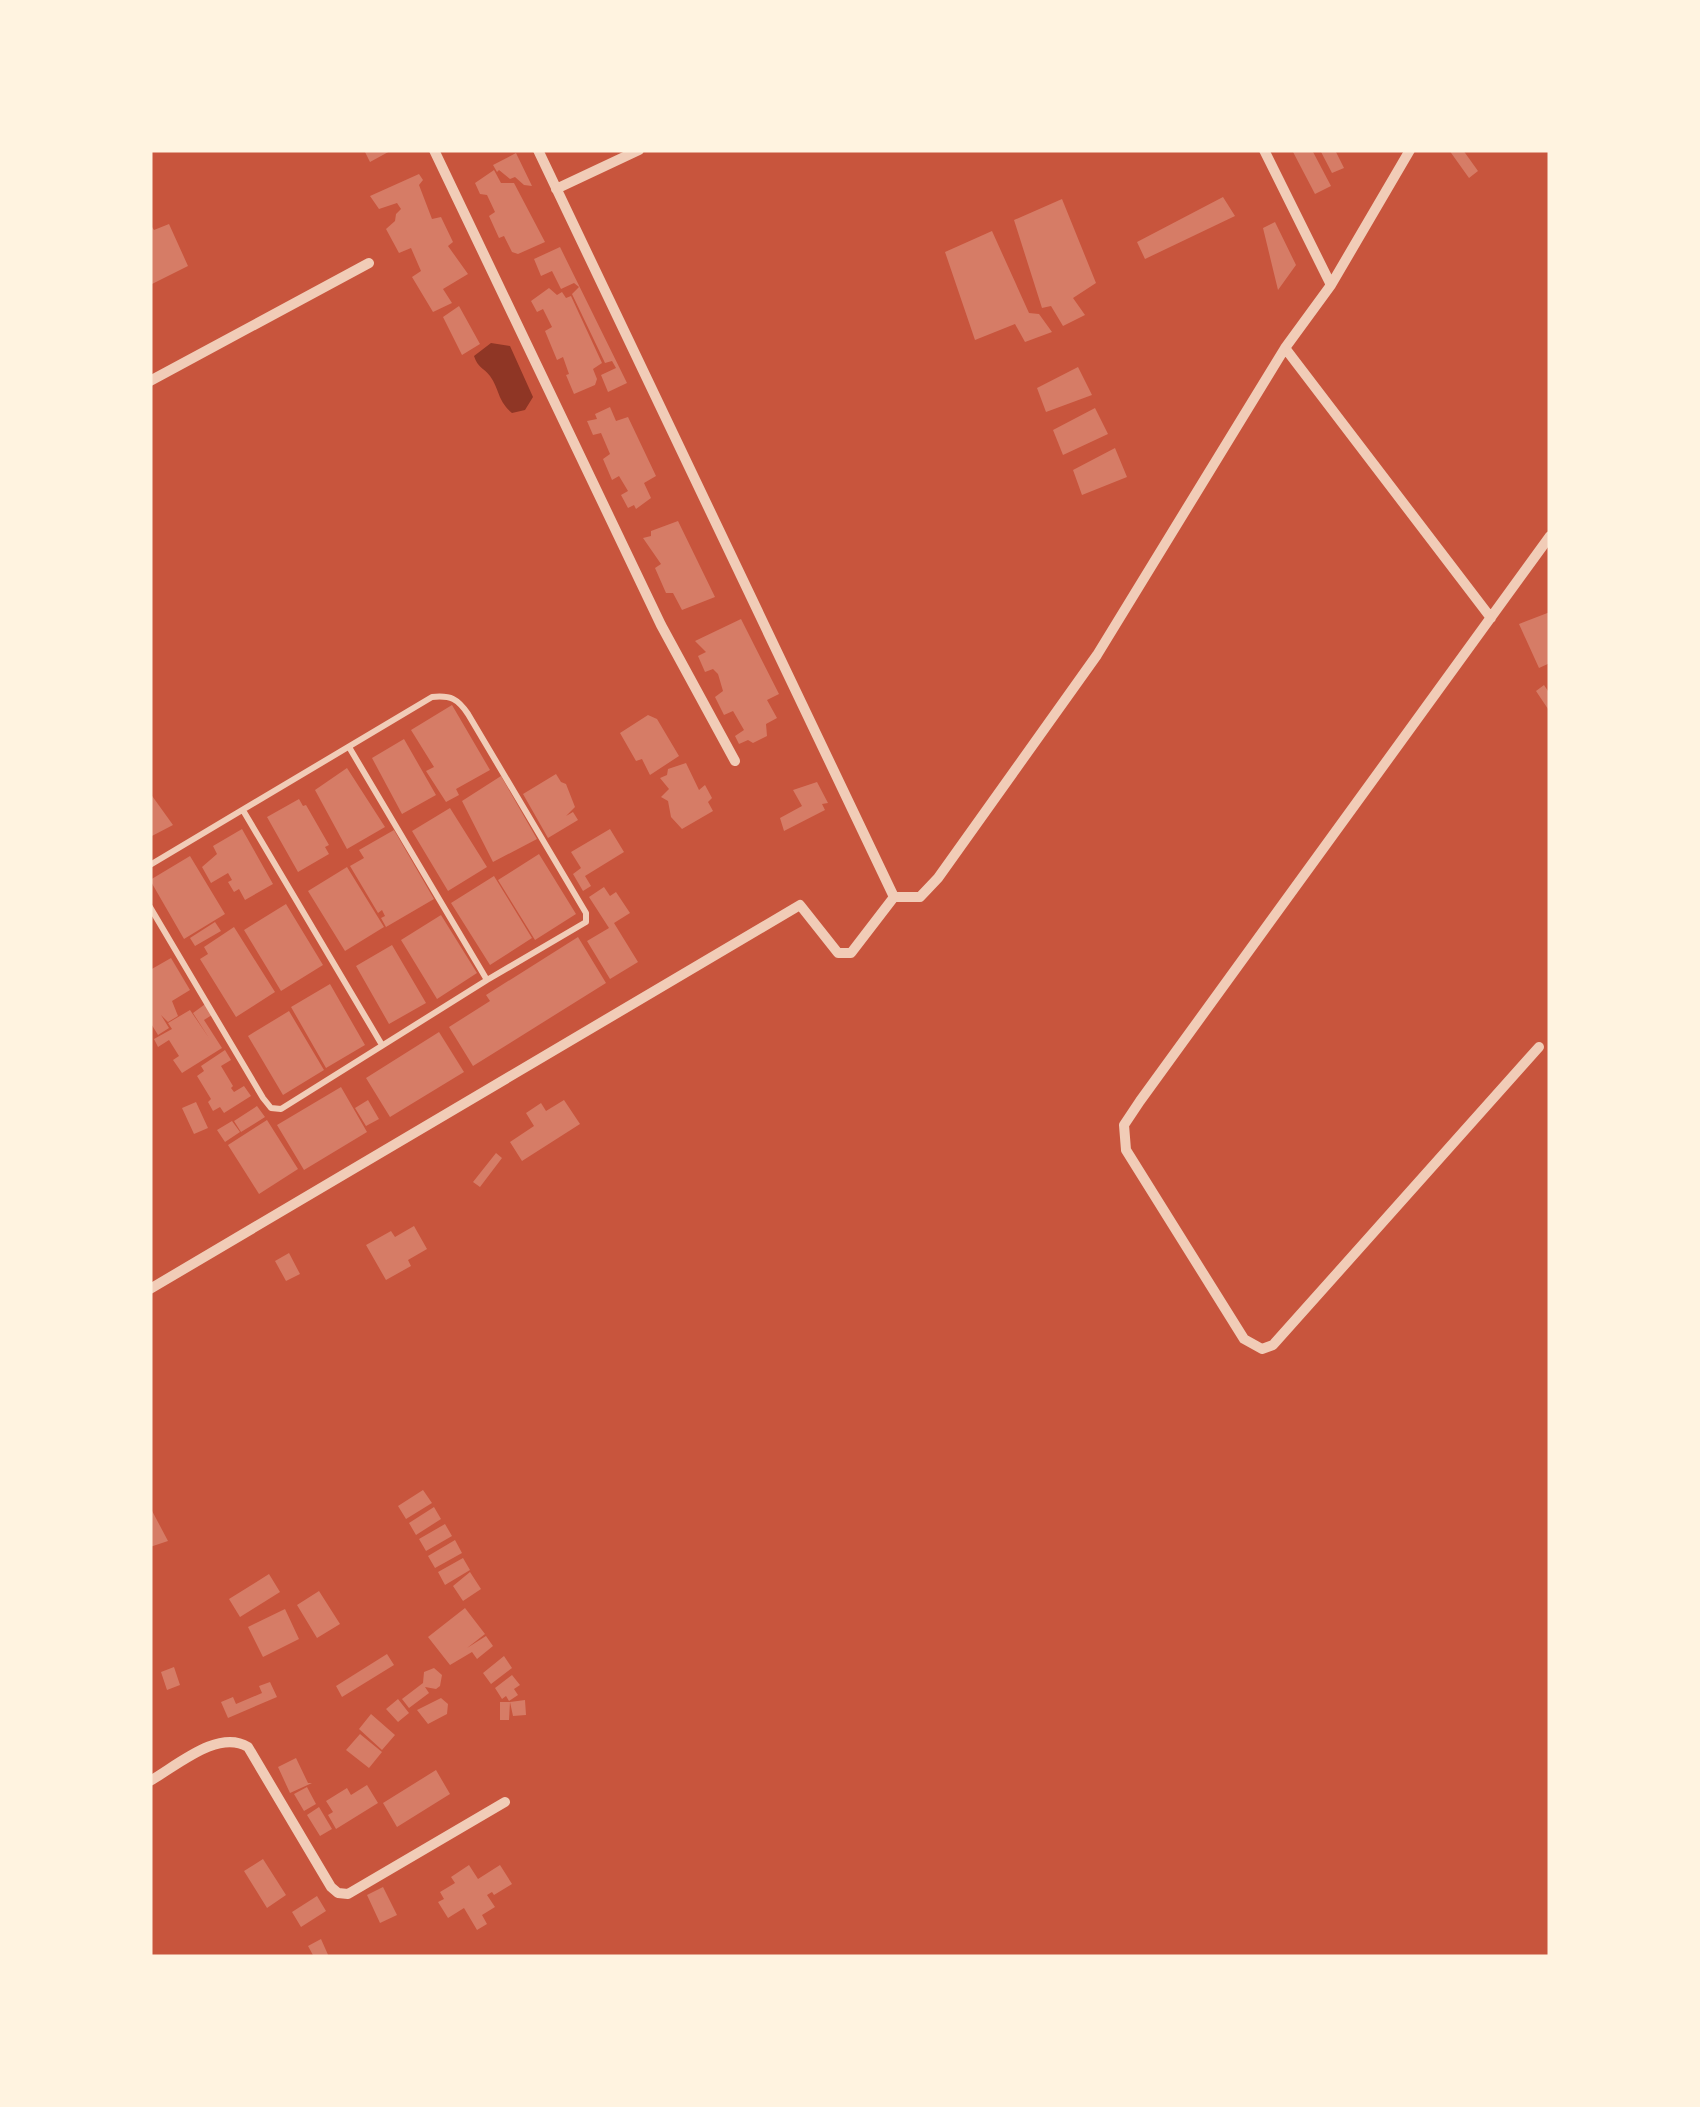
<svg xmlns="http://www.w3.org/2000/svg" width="1700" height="2107" font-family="'Roboto Serif',serif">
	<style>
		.water { fill: #8f3625 }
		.building { fill: #d67c66 }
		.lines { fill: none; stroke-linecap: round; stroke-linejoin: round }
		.service { stroke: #f1ccb7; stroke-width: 6 }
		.minor { stroke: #f1ccb7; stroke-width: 10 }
	</style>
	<rect width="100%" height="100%" fill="#c8553d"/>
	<path class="water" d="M491,343L510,346L533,397L525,410L512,413C497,400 500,390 490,376C483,367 478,368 474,356Z"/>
	<path class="building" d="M364,150H392L370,162Z
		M1292,150H1312L1331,186L1315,194Z
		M1320,150H1335L1344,168L1332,173Z
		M1449,150H1463L1478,171L1469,178Z
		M516,153L532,186L524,185L515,177L510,179L499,170L497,172L493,165Z
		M494,170L501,183H514L545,242L518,254L512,252L504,236L499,238L489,216L495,212L487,195L480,194L475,183Z
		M419,174L423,180L419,185L432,219L441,217L453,242L448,246L468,274L443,289L452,303L433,312L412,277L421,271L411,248L399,253L386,229L395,221L396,214L401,209L397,203L379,209L370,196Z
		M1223,197L1235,216L1145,259L1137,242Z
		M1062,199L1096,283L1073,298L1085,315L1063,326L1051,306L1042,308L1014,220Z
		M1275,222L1296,265L1278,290L1263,228Z
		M150,224L154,230L169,224L188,266L150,285Z
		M992,231L1029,313L1039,314L1052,332L1025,342L1015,324L975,340L945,252Z
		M560,247L627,383L608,392L601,375L616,368L612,361L605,363L572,294L579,287L574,283L561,289L552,271L541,276L534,259Z
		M549,288L557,295L562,292L566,298L571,296L602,363L593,369L597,379L595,385L574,394L566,375L569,374L563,357L557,360L545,331L552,327L543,309L537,312L531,301Z
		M459,306L480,344L462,355L443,317Z
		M1078,367L1092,395L1046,412L1037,388Z
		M610,407L616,421L628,417L656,476L644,483L651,498L636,509L634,505L628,508L621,495L628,491L619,476L612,480L603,459L610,454L601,433L593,435L587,421L597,419L595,414Z
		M1095,408L1108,434L1063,455L1053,430Z
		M1115,448L1127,477L1082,495L1073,470Z
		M678,521L715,597L682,610L673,593H666L655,568L661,564L643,538L651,536V531Z
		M1550,612V663L1539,668L1519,624Z
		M741,619L779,694L767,700L777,718L766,724L767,736L753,743L748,740L739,744L735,736L744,730L733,711L724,715L715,697L723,691L718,674L713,669L705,672L698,656L706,652L695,641Z
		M1544,685L1550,694V712L1536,691Z
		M452,705L490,770L456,789L459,795L446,802L426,771L434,767L411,730Z
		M648,715L657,719L679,756L650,775L642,759L636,761L620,733Z
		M404,739L436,795L402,814L372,758Z
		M686,763L699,790L705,785L712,798L708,802L713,811L682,829L671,817L668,801L661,797L669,789L660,778L667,775L668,769Z
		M347,768L385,827L347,849L315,790Z
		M556,774L561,782L566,784L575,807L566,816L573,812L578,820L548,838L523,794Z
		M501,776L537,839L493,862L462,801Z
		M817,782L828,803L822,804L825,810L784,831L780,818L802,806L793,790Z
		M150,793L173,825L150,837Z
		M299,799L303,806L306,805L329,845L325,847L329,854L298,872L267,817Z
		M450,808L487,867L448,891L412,831Z
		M242,829L273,884L245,900L239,889L234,892L228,882L232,880L228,873L211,883L202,867L217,854L213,846Z
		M610,829L624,852L585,876L591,886L583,891L573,874L581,868L571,852Z
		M394,830L434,899L386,927L381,918L385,916L382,910L378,913L350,866L364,858L359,850Z
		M539,854L576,914L535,940L498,880Z
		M190,856L225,914L184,939L150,880Z
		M347,867L384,927L345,951L308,891Z
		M494,876L532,938L490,965L451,903Z
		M604,887L610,896L616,892L630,913L614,923L638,962L610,979L587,941L609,928L589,897Z
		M286,904L323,965L281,991L244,930Z
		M441,915L477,973L437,999L401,940Z
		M215,922L221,931L195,946L190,938Z
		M234,927L275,992L236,1017L200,959L208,954L204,947Z
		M578,937L606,983L473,1066L449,1027L490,1001L486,995Z
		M392,945L426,1003L389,1024L356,966Z
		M171,958L190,990L172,1001L178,1016L168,1022L161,1015L169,1028L158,1035L150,1022V970Z
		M330,984L365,1045L326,1068L291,1007Z
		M208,1002L215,1013L204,1020L222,1048L182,1073L173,1060L179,1056L169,1040L158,1047L154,1039L172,1029L168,1023L190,1010L209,1038L193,1013Z
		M289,1011L324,1070L283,1095L248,1036Z
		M439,1032L464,1072L390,1117L366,1078Z
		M225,1050L231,1060L221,1066L233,1086L231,1088L234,1092L244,1086L251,1096L224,1113L220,1107L213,1111L208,1102L211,1099L197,1076L204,1071L201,1066Z
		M341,1087L367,1132L304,1170L277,1125Z
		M368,1100L379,1119L366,1126L355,1108Z
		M564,1100L580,1124L522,1161L510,1142L534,1126L526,1113L541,1103L546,1111Z
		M196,1102L208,1128L194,1134L182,1108Z
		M257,1106L265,1117L241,1132L234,1121Z
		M267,1120L298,1169L259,1194L228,1145Z
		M232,1121L240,1132L225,1142L217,1130Z
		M496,1153L502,1158L480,1187L473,1182Z
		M414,1226L427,1249L408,1260L411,1266L386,1280L366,1245L391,1231L395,1237Z
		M289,1253L300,1274L286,1281L275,1261Z
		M423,1490L432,1503L406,1519L398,1506Z
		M150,1507L168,1541L150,1547Z
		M434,1507L441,1519L416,1535L409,1523Z
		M445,1524L452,1536L426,1551L419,1539Z
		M455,1540L462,1553L435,1568L428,1556Z
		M463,1558L470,1570L445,1585L438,1572Z
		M470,1572L481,1589L463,1601L453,1586Z
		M269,1574L280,1592L240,1617L229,1599Z
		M319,1591L340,1624L317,1638L297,1605Z
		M465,1608L485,1634L467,1648L486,1636L493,1646L477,1659L472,1652L450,1665L428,1637Z
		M285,1609L299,1639L263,1657L248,1627Z
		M387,1654L394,1665L342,1697L336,1686Z
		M504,1656L512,1668L491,1684L483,1673Z
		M174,1667L180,1685L167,1690L161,1672Z
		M434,1668L442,1675L440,1686L436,1689L425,1687L429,1693L409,1708L402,1699L423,1683L424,1672Z
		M512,1675L520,1685L514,1689L518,1695L509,1701L506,1696L502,1699L495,1688Z
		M270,1682L277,1697L228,1718L221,1702L233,1697L236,1704L262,1693L259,1686Z
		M441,1698L448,1704L447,1714L428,1724L417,1710Z
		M398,1699L409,1713L398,1722L386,1709Z
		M525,1700L526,1715L513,1716L510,1702Z
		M500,1702H510L509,1720H500Z
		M371,1714L395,1735L382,1750L359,1729Z
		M360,1734L382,1752L369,1768L346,1750Z
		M296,1758L308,1783H312L290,1793L278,1767Z
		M436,1770L450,1794L397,1827L383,1803Z
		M367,1785L378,1803L336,1829L328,1815L333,1812L326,1801L347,1788L351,1795Z
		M307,1787L316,1804L304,1811L294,1794Z
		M319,1807L332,1829L320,1836L307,1815Z
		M263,1859L286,1895L267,1908L244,1871Z
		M469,1865L478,1879L500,1865L512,1884L494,1895L492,1892L487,1895L495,1907L482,1915L487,1924L477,1930L464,1908L448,1918L438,1902L444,1899L440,1892L455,1883L451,1877Z
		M383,1887L397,1915L380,1923L367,1895Z
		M317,1896L326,1911L301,1927L292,1912Z
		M321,1939L329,1957H314L308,1946Z"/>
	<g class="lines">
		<path class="service" d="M349,747L487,980
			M244,812L382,1045
			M150,865L432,697C451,695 458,699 468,714L586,913V922L487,980L281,1109L271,1108L263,1098L150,907"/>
		<path class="minor" d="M434,150L661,625L735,761
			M538,150L894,897
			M1264,150L1331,285
			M556,189L639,150
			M1285,348L1491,618
			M150,381L369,263
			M1539,1047L1273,1345L1262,1349L1244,1339L1126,1150L1124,1125L1140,1101L1550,536
			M150,1289L800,905L838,953H851L894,897H920L938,878L1097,655L1285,348L1331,285L1410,150
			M150,1781C178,1765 218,1729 248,1747L331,1887L338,1893L348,1894L505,1802"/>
	</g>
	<rect width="1700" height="2107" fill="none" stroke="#fff3e0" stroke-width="305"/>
</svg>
